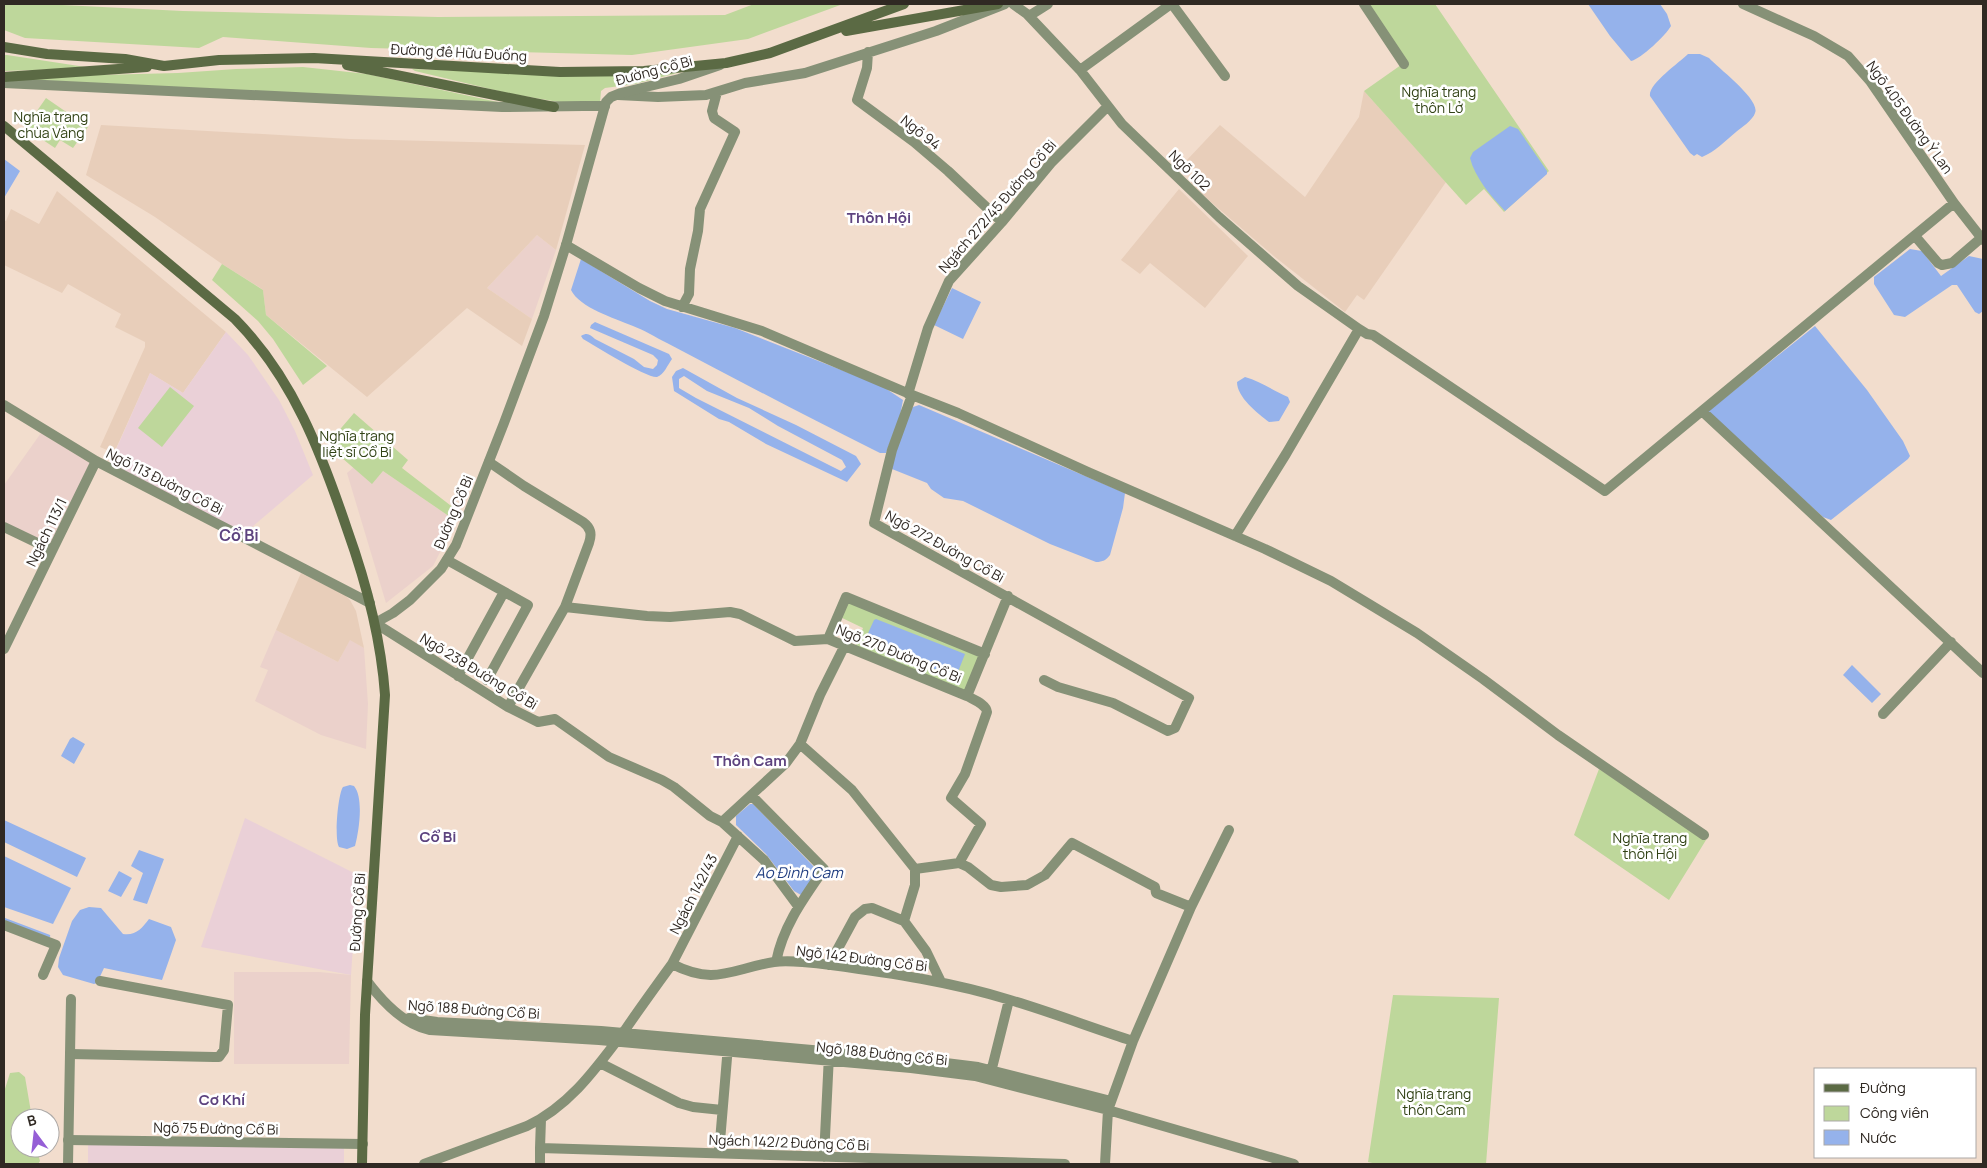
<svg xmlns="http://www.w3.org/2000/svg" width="1987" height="1168" font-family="Manrope,sans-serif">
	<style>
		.commercial { fill: #ebd1cb }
		.built { fill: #e8ceba }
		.education { fill: #ead0d7 }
		.green { fill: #bed79b }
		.water { fill: #95b2eb; fill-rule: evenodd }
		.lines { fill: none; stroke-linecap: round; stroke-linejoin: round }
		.stream { stroke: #95b2eb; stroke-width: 2.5 }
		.minor { stroke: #869177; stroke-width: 10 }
		.tertiary { stroke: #869177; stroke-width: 10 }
		.secondary { stroke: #5b6a44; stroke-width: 10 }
		.labels { text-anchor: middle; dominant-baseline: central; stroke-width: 5; stroke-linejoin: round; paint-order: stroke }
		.street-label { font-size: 14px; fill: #302923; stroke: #fff }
		.park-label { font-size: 14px; fill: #314215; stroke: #fff }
		.neighbourhood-label { font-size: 15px; font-weight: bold; fill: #5d437f; stroke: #fff }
		.water-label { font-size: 15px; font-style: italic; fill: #203e81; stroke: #fff }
		.quarter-label { font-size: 16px; font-weight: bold; fill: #5d437f; stroke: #fff }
	</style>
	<rect width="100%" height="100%" fill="#f2ddcd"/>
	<path class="commercial" d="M537,235L556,250L532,319L487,288Z
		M41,433L91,464L51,548L4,525V485Z
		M354,467L372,483L383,471L456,521L433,566L386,603L347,473Z
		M276,630L338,662L350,639L364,648L368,704L366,749L321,735L255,701L268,670L260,667Z
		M234,972H319L351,975L349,1064H234Z"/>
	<path class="built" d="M1364,91L1446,182L1364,300L1357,295L1345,312L1275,257L1190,184L1200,174L1186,161L1220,125L1305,197L1359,117Z
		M101,125L350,139L585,145L556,250L537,235L487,288L532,319L522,346L467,308L367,397L266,315L263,290L259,287L222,264L155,217L86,175Z
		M1179,189L1248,256L1205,308L1150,263L1140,274L1121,260Z
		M57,191L226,332L183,393L150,373L114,453L100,447L145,347V342L115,327L121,314L68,284L62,293L4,265V220L6,221L11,209L39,224Z
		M301,573L345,595L350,600L356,611L364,648L350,640L338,662L276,630Z"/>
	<path class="education" d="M226,332L248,355L279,400L295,431L313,475L245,533L110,463L150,373L183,393Z
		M245,818L358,875L351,975L201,947Z
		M88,1142L344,1146V1164H88Z"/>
	<path class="green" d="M4,4H42L183,11L438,17L725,15L754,4H843L748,39L632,55L371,48L223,37L199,48L25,38L4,30Z
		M1368,4H1435L1549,171L1504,212L1484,189L1466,205L1364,91L1401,65Z
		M4,55H7L92,68L4,71Z
		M303,67L367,74L507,104L34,80L19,77L178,73L236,69Z
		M412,69L595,76L689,70L635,84L605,88L601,91L600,103H564L507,93L415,71Z
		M46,98L88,127L73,148L60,140L55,148L25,128Z
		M222,264L263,290L266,315L327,366L303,385L273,339L258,321L212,280Z
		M170,387L194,406L162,447L138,428Z
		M354,413L408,460L402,468L459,512L456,521L383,471L372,484L334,451L330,441Z
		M846,597L985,654L967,696L854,649L863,628L838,616Z
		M1599,769L1706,840L1669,900L1574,835Z
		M1393,995L1499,998L1486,1164H1377L1368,1162Z
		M19,1072L25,1077L32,1118H20V1148H36L40,1161L38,1164H4V1092L10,1073Z"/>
	<path class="water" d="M1588,4H1660L1667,14L1671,26C1666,35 1641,59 1631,61L1610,36Z
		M1688,54H1700L1709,58C1718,68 1761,100 1755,113C1753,120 1741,128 1736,132C1725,141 1715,152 1702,157L1697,154L1694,156L1690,153L1650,96C1648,84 1679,63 1688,54Z
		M1510,126L1518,129L1547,171V174L1505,211C1491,196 1475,178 1470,158L1473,152Z
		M4,159L20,171L4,198Z
		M1910,249L1922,251L1941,276L1969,256L1983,259V311L1979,314L1975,312L1957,285H1952L1905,317L1894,315L1874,284V277Z
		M581,259L650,301L667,309L735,328L882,386L903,400L900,416L886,453H880L870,448C801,414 734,378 667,343C655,337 644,330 633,326C614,318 580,308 571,290Z
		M952,288L981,302L963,339L934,325Z
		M595,322L669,354L672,359C668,364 664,375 657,377C646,378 595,346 583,339L581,336C588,332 590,335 595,339L634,359L644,367L653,369L657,365L658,360L653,355L590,328L591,325Z
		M1815,326L1867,390L1903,441L1910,456L1908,459L1831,520L1823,517L1707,412Z
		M683,368L737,398L796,425L856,456L861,464L847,482L766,444L729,422L719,419L674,391L672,377L676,371ZM684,376L707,391L749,408L778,426L842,460L846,467L841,471L827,464L696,398L679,388V379Z
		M1245,377C1260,381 1274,391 1288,397L1290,402L1279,421L1269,422C1257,413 1237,397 1237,382Z
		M919,405L1125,493L1123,508L1110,555C1106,560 1103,562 1096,562L1050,544L963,501L944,498L931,489L927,483L892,469L893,459L910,411L913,407Z
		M876,619L965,654L956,677L866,643L865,640L874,620Z
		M1852,665L1881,694L1872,703L1843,675Z
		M73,737L85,744L74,764L61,756L70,739Z
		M350,785L354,786C364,798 359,831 355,846L347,849L339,847C334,839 338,794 343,787Z
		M750,804H753L817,870L818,873L801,895L794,891L766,854L736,825V816Z
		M4,820L86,858L77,877L4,842Z
		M139,850L164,859L147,904L133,900L143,873L131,866Z
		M4,856L71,888L53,924L4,907Z
		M119,871L132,878L121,897L108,891Z
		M89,907L101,908L123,934C136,936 142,928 149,919L171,927L176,940L162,980L104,968L97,983L94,984L63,975L58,967L59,958L72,921L80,910Z"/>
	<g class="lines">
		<path class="stream" d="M4,919L49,936"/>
		<path class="minor" d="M1013,4L1027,14L1080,70L1122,124L1219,217L1298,286L1359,329L1367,334L1373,335L1605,491L1954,203
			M1172,4L1225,76
			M1364,4L1404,64
			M1743,4L1814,36L1848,56L1870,81L1954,203L1983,240
			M1029,16L1048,4
			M868,52L867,68L857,100L914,142L948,171L1002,222
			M1080,70L1171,4
			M618,95L658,97L706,95L745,83L805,73L936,31L1005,4
			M583,106H605
			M1915,236L1938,263L1942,265L1952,263L1981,238
			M566,245L639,288L665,301L762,331L912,395L892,450L874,523L1189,698L1175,728L1168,731L1113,703L1058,687L1044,680
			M682,307L689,294L690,269L698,231L700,209L735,132L714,118L712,111L717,92
			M908,394L928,328L949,281L1002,222L1051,163L1107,107
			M912,395L958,413L1088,472L1265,549L1331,581L1417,633L1483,679L1558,735L1704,835
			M4,405L96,461L370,603
			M1703,412L1983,673
			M489,462L524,486L583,522C591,528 592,534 589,543L565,607L647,616L670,617L730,612L740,614L795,641L828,639L967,696L1008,596
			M4,527L52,550
			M1235,536L1286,454L1359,329
			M447,560L528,605L487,680
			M375,623L508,707L538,722L555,719L609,757L662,780L674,787L710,816L722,822L786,763L800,744L852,790L915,869L959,863L968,867L991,885L1001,887L1027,885L1045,875L1072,843L1155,887L1156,893L1191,907
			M828,639L846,597L985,654
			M4,649L96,461
			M458,676L504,592
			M508,707L565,607
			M1883,714L1951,642
			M800,744L820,695L845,645
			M752,796L824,869C804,898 783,926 776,962
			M722,822L764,860L798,906
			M959,863L981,824L951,798L965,774L987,712C986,704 974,700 967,696
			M904,921L915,885V869
			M4,925L56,945L43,975
			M672,964L738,836
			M829,965L855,917L865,909L872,908L904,921L926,951L941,982
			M367,981C382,1001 404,1025 430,1030L599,1040L911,1068L975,1076L1108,1110L1294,1164
			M409,1018L437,1022L601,1031L913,1059L978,1067L1111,1101
			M70,1054L214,1057H219L224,1050L228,1005L100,981
			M600,1063L679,1103L693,1107L722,1110
			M990,1076L1009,1000
			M541,1119L540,1148L1065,1164
			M68,1140L363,1144
			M719,1153L728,1046
			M824,1157L829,1055
			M424,1164L527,1126C570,1106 597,1067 625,1030C640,1008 656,986 672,964C715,986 731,969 774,962C788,960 817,963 831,965C891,973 952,982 1010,1000C1051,1012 1092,1028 1133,1041
			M540,1164V1148
			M1105,1164L1108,1110L1133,1041L1191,907L1229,830"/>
		<path class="tertiary" d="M4,83L502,107L583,106
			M375,623L393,613L410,600L441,569L456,545L504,423L544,316L566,245L606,102L611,97L621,93L679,79L720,65
			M68,1164L71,999"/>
		<path class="secondary" d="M846,31L998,4
			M4,47L47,54L125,59L164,66L219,60L314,58L560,72L644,71L726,63L770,53L904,4
			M347,65L554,107
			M4,77L147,67
			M4,126L235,319C293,378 321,452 347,529C366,582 381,638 385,695L365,1015L362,1164"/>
	</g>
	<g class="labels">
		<g class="street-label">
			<text transform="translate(459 52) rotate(3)">Đường đê Hữu Đuống</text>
			<text transform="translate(654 70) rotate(-15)">Đường Cổ Bi</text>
			<text transform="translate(1910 117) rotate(54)">Ngõ 405 Đường Ỷ Lan</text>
			<text transform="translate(921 132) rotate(38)">Ngõ 94</text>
			<text transform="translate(1190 170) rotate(44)">Ngõ 102</text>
			<text transform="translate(997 206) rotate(-49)">Ngách 272/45 Đường Cổ Bi</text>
			<text transform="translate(165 481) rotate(27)">Ngõ 113 Đường Cổ Bi</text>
			<text transform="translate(453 512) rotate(-67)">Đường Cổ Bi</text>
			<text transform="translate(46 532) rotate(-64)">Ngách 113/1</text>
			<text transform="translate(945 546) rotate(29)">Ngõ 272 Đường Cổ Bi</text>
			<text transform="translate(899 653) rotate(22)">Ngõ 270 Đường Cổ Bi</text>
			<text transform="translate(479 671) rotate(31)">Ngõ 238 Đường Cổ Bi</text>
			<text transform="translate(693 894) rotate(-63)">Ngách 142/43</text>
			<text transform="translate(357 912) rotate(-86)">Đường Cổ Bi</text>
			<text transform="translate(862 958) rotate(7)">Ngõ 142 Đường Cổ Bi</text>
			<text transform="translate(474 1009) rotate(4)">Ngõ 188 Đường Cổ Bi</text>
			<text transform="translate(882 1053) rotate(6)">Ngõ 188 Đường Cổ Bi</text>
			<text transform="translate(216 1128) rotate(1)">Ngõ 75 Đường Cổ Bi</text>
			<text transform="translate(789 1142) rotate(2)">Ngách 142/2 Đường Cổ Bi</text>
		</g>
		<g class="park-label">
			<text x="1439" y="91">Nghĩa trang<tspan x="1439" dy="16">thôn Lở</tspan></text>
			<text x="51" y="116">Nghĩa trang<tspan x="51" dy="16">chùa Vàng</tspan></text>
			<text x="357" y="435">Nghĩa trang<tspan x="357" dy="16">liệt sĩ Cổ Bi</tspan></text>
			<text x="1650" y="837">Nghĩa trang<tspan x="1650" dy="16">thôn Hội</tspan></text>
			<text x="1434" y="1093">Nghĩa trang<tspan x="1434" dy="16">thôn Cam</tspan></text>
		</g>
		<g class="neighbourhood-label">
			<text x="879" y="217">Thôn Hội</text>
			<text x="750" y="760">Thôn Cam</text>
			<text x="438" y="836">Cổ Bi</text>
			<text x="222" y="1099">Cơ Khí</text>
		</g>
		<g class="water-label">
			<text x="799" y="872">Ao Đình Cam</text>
		</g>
		<g class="quarter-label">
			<text x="239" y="535">Cổ Bi</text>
		</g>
	</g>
	<rect width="1987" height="1168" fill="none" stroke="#302923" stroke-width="10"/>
	<rect x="1814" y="1068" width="162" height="90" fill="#ffffff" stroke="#aca9a7"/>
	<rect x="1824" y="1084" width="25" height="8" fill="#5b6a44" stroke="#aca9a7"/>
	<text x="1860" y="1093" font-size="15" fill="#302923">Đường</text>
	<rect x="1824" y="1106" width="25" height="15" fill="#bed79b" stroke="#aca9a7"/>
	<text x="1860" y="1118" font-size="15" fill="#302923">Công viên</text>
	<rect x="1824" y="1130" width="25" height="15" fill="#95b2eb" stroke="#aca9a7"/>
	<text x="1860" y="1143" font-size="15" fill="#302923">Nước</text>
	<g transform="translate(35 1133) rotate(345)"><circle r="24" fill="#ffffff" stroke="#aca9a7"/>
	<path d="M0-4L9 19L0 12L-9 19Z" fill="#955ed6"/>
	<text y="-8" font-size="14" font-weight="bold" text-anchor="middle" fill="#302923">B</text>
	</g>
</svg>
